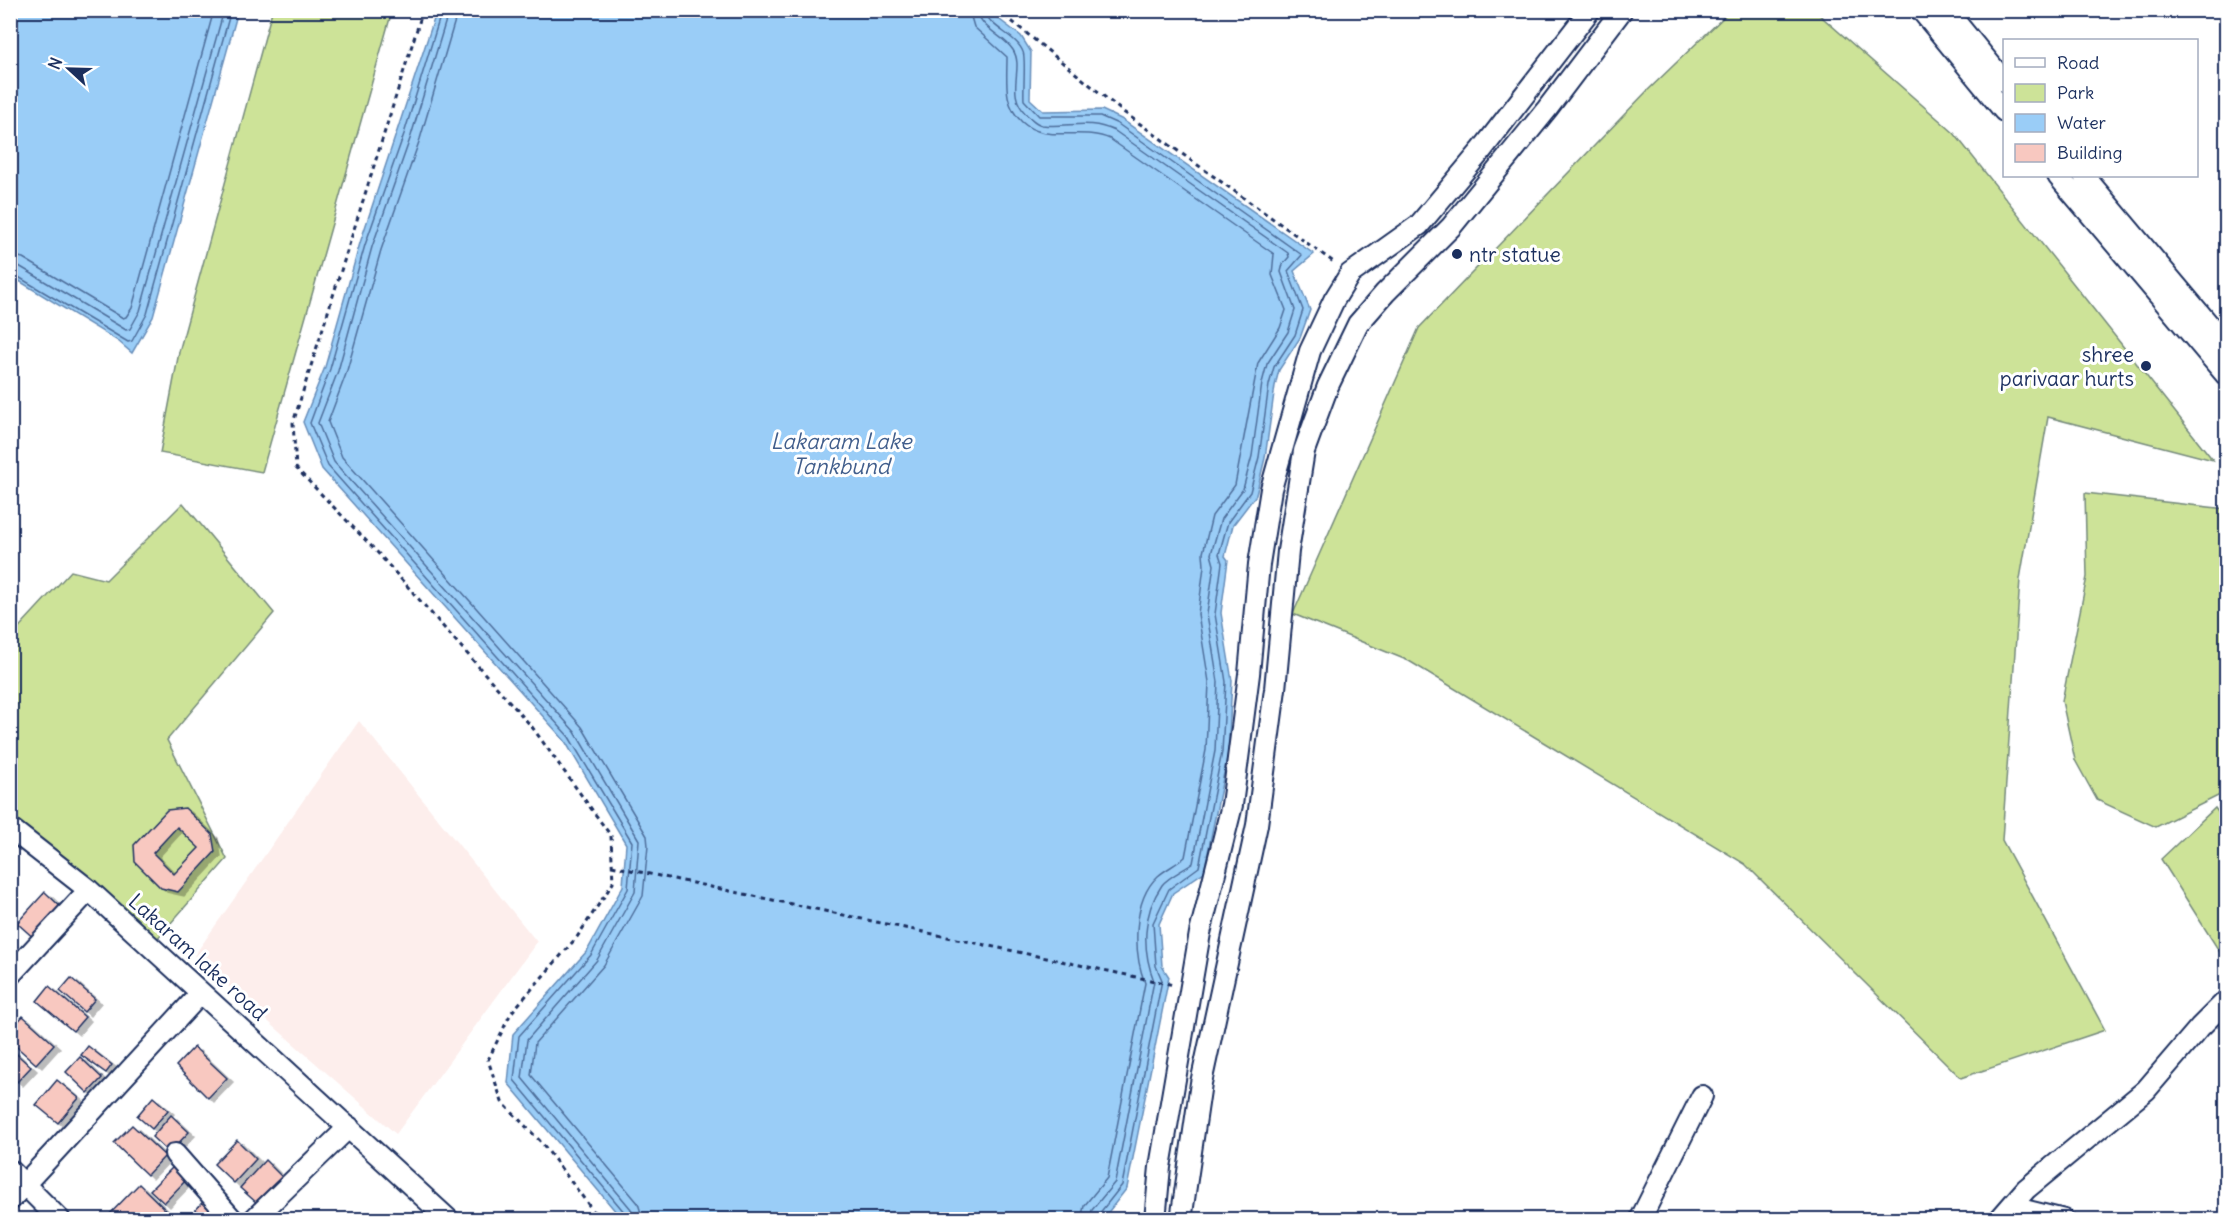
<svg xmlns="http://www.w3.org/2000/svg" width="2237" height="1230" font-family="Delius,sans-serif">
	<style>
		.built { fill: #fdeeec }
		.green { fill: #cde398; stroke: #74897b; stroke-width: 1.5 }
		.water { fill: #9acdf7; stroke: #678eba; stroke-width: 1.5 }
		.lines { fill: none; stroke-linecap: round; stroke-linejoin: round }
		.shore { stroke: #4e6e9b; stroke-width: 1.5 }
		.building { fill: #f8c8c0; stroke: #1b2f5e; stroke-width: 1.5; fill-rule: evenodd; filter: url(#shadow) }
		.minor-casing { stroke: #1b2f5e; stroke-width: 24 }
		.path { stroke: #1b2f5e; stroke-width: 3; stroke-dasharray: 4.5 4.5; stroke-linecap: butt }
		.minor { stroke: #fff; stroke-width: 20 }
		.poi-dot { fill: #1b2f5e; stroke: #fff; stroke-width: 2 }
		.labels { text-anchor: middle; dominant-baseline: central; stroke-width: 6; stroke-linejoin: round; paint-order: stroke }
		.poi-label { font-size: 21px; fill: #1b2f5e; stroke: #fff; text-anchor: start }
		.street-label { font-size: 21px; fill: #1b2f5e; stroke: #fff }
		.water-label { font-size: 22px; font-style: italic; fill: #415e8c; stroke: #fff }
	</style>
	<defs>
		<filter id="shadow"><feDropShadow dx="6" dy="4" stdDeviation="0" flood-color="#0004"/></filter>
	</defs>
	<rect width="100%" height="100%" fill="#fff"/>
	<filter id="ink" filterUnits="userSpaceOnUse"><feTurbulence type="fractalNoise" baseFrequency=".0167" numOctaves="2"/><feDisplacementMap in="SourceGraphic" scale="12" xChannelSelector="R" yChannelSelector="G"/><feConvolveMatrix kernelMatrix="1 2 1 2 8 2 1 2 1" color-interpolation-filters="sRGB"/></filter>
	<g filter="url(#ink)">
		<path class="built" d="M359,721L537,942L396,1134L194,956Z"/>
		<path class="green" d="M272,11H392L262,472L160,453L179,352Z
			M1730,11H1815L1954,133L2213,460L2048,417L2020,579L2002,840L2105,1030L1961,1078L1745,864L1409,661L1293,614L1419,328L1647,91Z
			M2085,493L2226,509V792L2156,827L2097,800L2075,760L2062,701L2087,577Z
			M183,503L274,613L167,740L227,859L156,940L11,821L10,637L71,571L106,580Z
			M2215,808L2226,823V962L2161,859Z"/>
		<path class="water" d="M437,10L988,11L1021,36L1031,52L1030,99L1043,111L1102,110L1121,119L1314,254L1294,271L1310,310L1300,338L1279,370L1275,386L1265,458L1256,495L1233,525L1225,556L1228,560L1221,613L1232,681L1228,753L1204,872L1173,893L1159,924L1162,966L1169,977L1127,1188L1103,1219H622L508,1083L513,1034L587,951L623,886L626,844L565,741L322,469L303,422L325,367L360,243Z
			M10,11H238L153,317L132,353L118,341L11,276Z"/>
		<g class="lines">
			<path class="shore" d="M442,10L404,134L365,245L330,369L310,423L328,466L569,737L632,842L628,889L591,955L519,1036L514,1080L625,1213L627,1220
				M449,10L411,136L372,247L338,371L318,423L334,462L575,732L639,840L635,892L597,960L527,1040L522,1078L631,1209L634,1220
				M458,10L420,139L381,250L346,374L328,422L342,457L582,727L647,836L648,846L643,896L604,965L535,1043L531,1075L638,1203L643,1220
				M969,10L974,27L1007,57C1007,82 1003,104 1022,122C1045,144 1082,126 1110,139L1274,254L1272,275L1286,310L1280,328L1258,363L1235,485L1212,516L1203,553L1204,566L1198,614L1209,682L1206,750L1185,857C1177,864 1166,869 1158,876C1132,900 1133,953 1145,983L1107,1178L1084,1206L1081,1220
				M978,10C979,29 1004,35 1013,50C1025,69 1004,93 1027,115C1032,119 1036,124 1042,125C1070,128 1087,118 1115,131L1288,253L1289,257L1283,264L1281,272L1295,310L1288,332L1267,364L1262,383L1252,456L1243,489L1221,519L1211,554L1214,565L1207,614L1218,682L1215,751L1193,863C1184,870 1169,876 1162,885C1142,914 1142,950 1154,981L1115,1182L1092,1210L1090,1220
				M985,10C987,27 1017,35 1023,52C1026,58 1023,90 1024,100L1039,116H1100L1118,124L1302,255L1288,271L1303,310L1295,335L1274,367L1269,385L1259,457L1250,492L1228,522L1219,554L1222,563L1215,614L1226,682L1222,752L1199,867L1169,889L1153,923L1156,966L1162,980L1122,1185L1099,1214L1098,1220
				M10,255L23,258L123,318L126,317L132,308L214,10
				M10,264L19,266L126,330L130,329L140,311L224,10
				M10,272L128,342L132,341L147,314L231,10"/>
		</g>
		<path class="building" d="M185,808L212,834L215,852L178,892L161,888L135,862L134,845L167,810ZM177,827L199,848L174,874L153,853Z
			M45,892L65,911L37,941L17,923Z
			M71,978L95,999L84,1012L60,991Z
			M49,986L85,1017L73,1031L37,1001Z
			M23,1016L54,1044L36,1064L10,1041V1030Z
			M88,1046L112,1065L106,1073L81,1055Z
			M194,1047L227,1078L208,1098L176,1066Z
			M10,1048L31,1067L17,1082L10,1076Z
			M80,1057L102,1078L88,1093L66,1072Z
			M57,1080L79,1098L58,1123L36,1105Z
			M153,1097L168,1110L152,1129L137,1116Z
			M171,1115L189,1132L169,1153L152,1137Z
			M132,1125L165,1156L147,1175L114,1143Z
			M237,1140L256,1159L234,1183L214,1164Z
			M265,1160L282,1177L258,1204L240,1188Z
			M176,1164L189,1177L164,1203L150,1190Z
			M139,1184L176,1220H104Z
			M207,1197L223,1220H187Z"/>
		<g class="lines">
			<defs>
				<path id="minor" d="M1921,10L2004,111
					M1946,10L2004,81
					M2058,176L2226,375
					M2084,176L2226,345
					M10,828L89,890L449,1220
					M10,975L89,890
					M175,1154L233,1220
					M10,1170L60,1220
					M10,1200L201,993
					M2012,1207L2064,1220
					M253,1220L349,1127
					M1155,1220L1160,1167L1200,933L1232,805L1249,674L1259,564L1271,489L1310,351L1334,300L1350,274L1419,225L1481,151L1590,10
					M1181,1220L1201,1083L1257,825L1275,689L1288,551L1304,451L1315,421L1328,386L1358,324L1385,293L1451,227L1547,109L1622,10
					M1640,1220L1702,1096
					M1999,1220L2026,1189L2146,1090L2200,1027L2226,1001"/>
			</defs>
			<use href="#minor" class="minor-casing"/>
			<path class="path" d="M423,10L293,423L296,468L377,552L532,727L611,836L613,883L577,937L511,1013L488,1060L502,1102L542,1143L600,1220
				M998,10L1122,111L1335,263
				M612,866L1174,985"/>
			<use href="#minor" class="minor"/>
		</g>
	</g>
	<g class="poi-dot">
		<circle cx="1457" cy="254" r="6"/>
		<circle cx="2146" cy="366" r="6"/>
	</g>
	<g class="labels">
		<g class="poi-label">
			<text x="1469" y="254">ntr statue</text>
			<text x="2134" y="354" text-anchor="end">shree<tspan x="2134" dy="24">parivaar hurts</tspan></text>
		</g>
		<g class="street-label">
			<text transform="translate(198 957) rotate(42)">Lakaram lake road</text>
		</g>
		<g class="water-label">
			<text x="841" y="441">Lakaram Lake<tspan x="841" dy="25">Tankbund</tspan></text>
		</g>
	</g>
	<rect width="2237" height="1230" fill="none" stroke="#fff" stroke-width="36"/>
	<rect x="18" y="18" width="2201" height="1194" fill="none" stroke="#1b2f5e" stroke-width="2" filter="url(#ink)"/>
	<rect x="2003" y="39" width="195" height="138" fill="#ffffff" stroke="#a4acbf" stroke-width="1.5"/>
	<rect x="2015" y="58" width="30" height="9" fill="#ffffff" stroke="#a4acbf" stroke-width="1.5"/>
	<text x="2057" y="69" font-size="18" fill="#1b2f5e">Road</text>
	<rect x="2015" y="84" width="30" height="18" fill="#cde398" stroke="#a4acbf" stroke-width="1.5"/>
	<text x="2057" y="99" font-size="18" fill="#1b2f5e">Park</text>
	<rect x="2015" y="114" width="30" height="18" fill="#9acdf7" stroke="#a4acbf" stroke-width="1.5"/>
	<text x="2057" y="129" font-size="18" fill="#1b2f5e">Water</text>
	<rect x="2015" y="144" width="30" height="18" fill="#f8c8c0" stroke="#a4acbf" stroke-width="1.5"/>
	<text x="2057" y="159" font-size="18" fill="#1b2f5e">Building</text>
	<g transform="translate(69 69) rotate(292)" stroke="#ffffff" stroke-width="4.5" paint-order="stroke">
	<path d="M0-4.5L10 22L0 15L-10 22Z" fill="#1b2f5e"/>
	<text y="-9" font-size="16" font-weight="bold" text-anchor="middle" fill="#1b2f5e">N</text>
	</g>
</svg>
